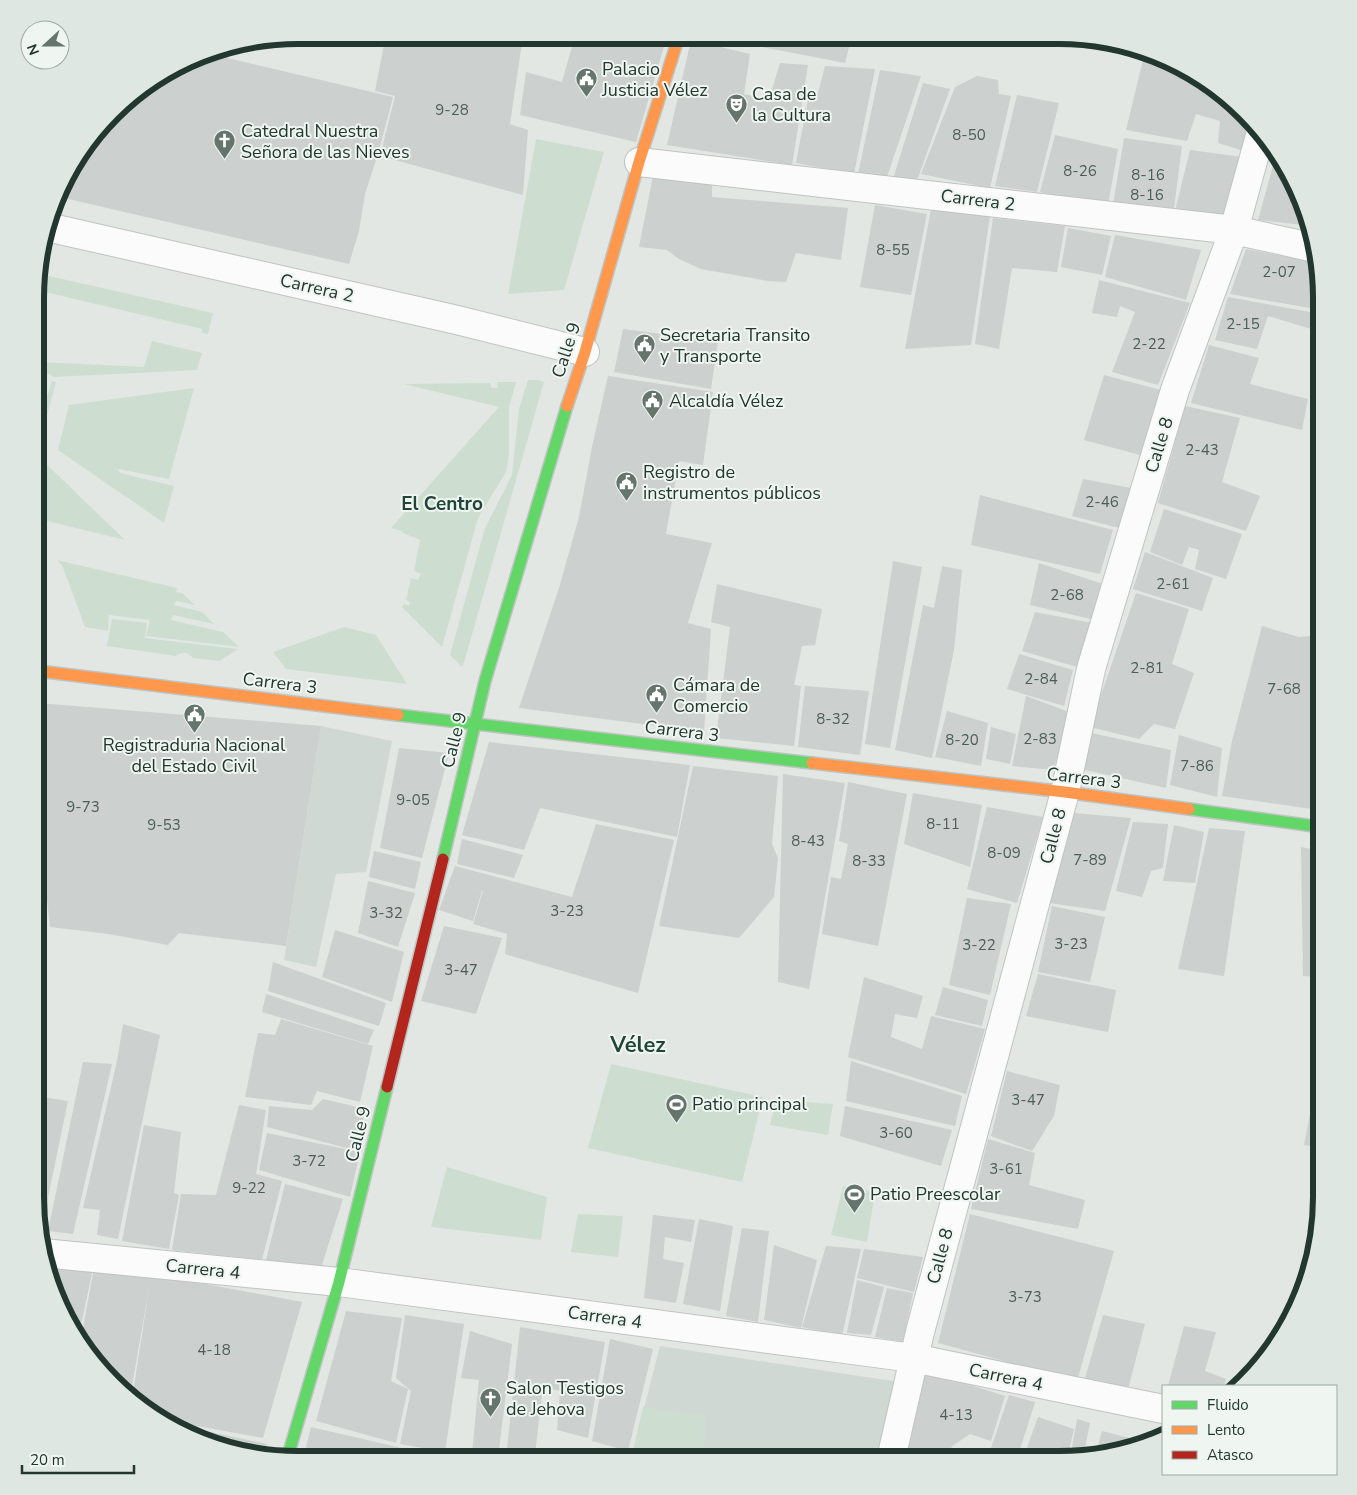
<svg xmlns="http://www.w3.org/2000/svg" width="1357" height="1495" font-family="'Nunito Sans',sans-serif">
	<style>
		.built { fill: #d0d8d3 }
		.green { fill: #cdded0 }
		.building { fill: #ccd0ce }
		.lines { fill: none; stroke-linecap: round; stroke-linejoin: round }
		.street-casing { stroke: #bfc4c1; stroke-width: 30 }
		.fast-casing { stroke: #bec4c1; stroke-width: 14 }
		.slow-casing { stroke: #bec4c1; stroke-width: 14 }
		.jam-casing { stroke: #bec4c1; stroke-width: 14 }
		.street { stroke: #fbfbfb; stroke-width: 28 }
		.fast { stroke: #63d668; stroke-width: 11 }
		.slow { stroke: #ff974d; stroke-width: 11 }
		.jam { stroke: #b3261e; stroke-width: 11 }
		.labels { text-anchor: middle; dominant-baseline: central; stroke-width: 4; stroke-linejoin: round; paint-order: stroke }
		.number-label { font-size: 15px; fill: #4c5d57 }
		.poi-label { font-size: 18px; fill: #22372f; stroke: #eff6f2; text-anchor: start }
		.street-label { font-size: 18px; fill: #22372f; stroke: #eff6f2 }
		.neighbourhood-label { font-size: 19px; font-weight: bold; fill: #214639; stroke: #eff6f2 }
		.district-label { font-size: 22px; font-weight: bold; fill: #214639; stroke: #eff6f2 }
		.rim { fill: none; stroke: #22372f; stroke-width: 6 }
	</style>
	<rect width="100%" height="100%" fill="#e2e7e4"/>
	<path class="built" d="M321,726L392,741L366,872L336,874L316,967L284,960Z
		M660,1346L899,1382L879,1459H631Z"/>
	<path class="green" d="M536,139L604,152L564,290L508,294Z
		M40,274L213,313L208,334L202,333V329L45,292L43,296L40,295Z
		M152,341L202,353L197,370L53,377L50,374L39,375V362L144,367Z
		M528,380H538L544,382L463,666H461L450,655L485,528L512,475L519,409Z
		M52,381L56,382L39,446V406H44Z
		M497,382H516L509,407V456L506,472L478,518L442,647L402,607L404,604L409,606L410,602L406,600L411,578L418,580L421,574L414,571L420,540L403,533L402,531L391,528L499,407L404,384L490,383L492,388H498Z
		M194,388L169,479L118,469L120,473L174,486L164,523L58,450L69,405Z
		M39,457L125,540L39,519Z
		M57,560L177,588L176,592L182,593L195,605L176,601L174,605L202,612L214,624L173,615L171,620L223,632L239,647L146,636L150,620L109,615L108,631L85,627L62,565Z
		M112,619L147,623L145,638L238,649L219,661L193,658C188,652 182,651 176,656L107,646Z
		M344,627L376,635L407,684L286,669L273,652Z
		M611,1064L763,1097L742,1182L588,1148Z
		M776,1100L833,1104L828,1135L770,1125Z
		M447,1167L547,1197L541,1240L431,1227Z
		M843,1186L875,1192L867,1242L831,1235Z
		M578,1214L623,1216L618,1257L571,1252Z
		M643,1407L705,1415L704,1459H631Z"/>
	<path class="building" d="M386,35L523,36L510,124L528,130L523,195L380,156L395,96L375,91Z
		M575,36H667L636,142L520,115L526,72L562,82Z
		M706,36H806L849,47L845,63Z
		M691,40L750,54L744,94L769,100L780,63L808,65L792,165L667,145Z
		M206,53L393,97L378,154L365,194L359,231L349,264L64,198L70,166L125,100Z
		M1143,60L1199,76L1245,112L1253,121L1244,151L1218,143L1220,121L1196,114L1187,141L1126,130Z
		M825,66L875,69L854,174L796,163L809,94L818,93Z
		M880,70L921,76L886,180L858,174Z
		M977,76L998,80L999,94L1011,96L990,188L921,174L955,87Z
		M923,83L950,89L915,186L892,182Z
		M1017,95L1059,103L1037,192L995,186Z
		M1055,135L1118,149L1108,205L1040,192Z
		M1124,138L1182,146L1173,216L1113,205Z
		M1190,150L1242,157L1230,218L1175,211Z
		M1277,151L1308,213L1311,226L1258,220Z
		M653,176L712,184V197L848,208L841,260L796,253L786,282L768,281L701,269L679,259L667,250L639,247Z
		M875,205L927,214L911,295L860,287Z
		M931,209L990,216L971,345L905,349Z
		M993,218L1065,226L1057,272L1012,268L999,349L975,344Z
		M1068,228L1111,236L1102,275L1061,267Z
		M1115,235L1201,250L1186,300L1105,277Z
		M1246,249L1318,263L1321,281V310L1230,294Z
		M1099,280L1190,303L1158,385L1112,372L1135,312L1120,306L1117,317L1092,313Z
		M1228,297L1321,314V332L1268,316L1257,349L1215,340Z
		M623,329L718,341L711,389L614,372Z
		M1209,345L1259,358L1250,384L1308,399L1302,430L1191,403Z
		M1104,375L1161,390L1140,455L1084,440Z
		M608,376L713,392L703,465L679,461L666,534L712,543L688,623L711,629L704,732L519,708L559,588L579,517L592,447Z
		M1185,406L1240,418L1222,482L1260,496L1246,531L1158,503Z
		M1083,479L1131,488L1119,528L1072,516Z
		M980,495L1113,530L1100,574L971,545Z
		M1164,509L1242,534L1226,579L1195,569L1199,550L1189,547L1182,565L1150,552Z
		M1145,552L1213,578L1202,611L1133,589Z
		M893,561L922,567L890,748L865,744Z
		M1039,563L1106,585L1095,620L1030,605Z
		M942,566L962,570L954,650L932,758L895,750L923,605L934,608Z
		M717,584L822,609L815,645L802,646L794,685L801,686L794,746L716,738L730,627L711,622Z
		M1136,593L1189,609L1172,664L1194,673L1175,729L1154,724L1139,739L1090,727Z
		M1035,612L1092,623L1077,667L1022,651Z
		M1262,626L1299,637L1321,635V795L1319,810L1222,796L1232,741Z
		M1019,654L1073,670L1064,706L1007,689Z
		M805,686L869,691L860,755L798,747Z
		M1026,696L1072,713L1053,770L1012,766Z
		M38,703L321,726L286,946L179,933L168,945L109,934L50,927L45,882L37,881Z
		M947,711L988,723L981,766L935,757Z
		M991,727L1016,734L1010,764L986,759Z
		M1091,733L1171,750L1166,788L1081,769Z
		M1179,735L1222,748L1217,797L1170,785Z
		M489,742L690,765L677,837L540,808L524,850L462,835Z
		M399,748L449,753L422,858L380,848Z
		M693,766L778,776L772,844L778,858L774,897L739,938L659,926Z
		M783,774L845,783L809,989L778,982Z
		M848,782L907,794L878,946L822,934L831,877L841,879L848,844L839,841Z
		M913,793L982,805L970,867L904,844Z
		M987,807L1043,817L1017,903L967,889Z
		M1074,813L1131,818L1105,911L1049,903Z
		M1133,822L1168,824L1163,868L1151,871L1142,897L1116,891Z
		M596,824L674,840L638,993L505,954L507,934L473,924L483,891L471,888L482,891L473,921L439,910L455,866L572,897Z
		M1174,825L1204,832L1195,883L1163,881Z
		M1209,828L1245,831L1224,976L1178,969Z
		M462,839L523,855L514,878L457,864Z
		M1301,847L1321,851V977L1303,976Z
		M374,851L421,862L415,889L369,877Z
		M368,881L415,893L398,947L358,933Z
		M967,898L1011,904L990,995L949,985Z
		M1052,906L1105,917L1090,982L1038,972Z
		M444,926L502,938L476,1014L421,1001Z
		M335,930L404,952L392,1002L322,977Z
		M273,962L386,1003L379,1026L268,991Z
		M1038,974L1116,990L1108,1032L1026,1016Z
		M864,977L923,996L917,1018L895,1014L891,1037L922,1049L931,1016L985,1029L966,1094L848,1057Z
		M943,987L988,1000L982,1026L935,1015Z
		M266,994L374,1030L368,1044L262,1012Z
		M281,1019L373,1046L360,1102L317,1091L311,1105L245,1097L258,1033L275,1035Z
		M123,1024L160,1035L118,1239L97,1235L100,1210L83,1208L117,1061Z
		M851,1061L962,1096L955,1126L846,1101Z
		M83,1062L112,1064L73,1234L48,1231Z
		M1007,1071L1060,1085L1054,1116L1032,1151L991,1136Z
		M36,1096L68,1101L40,1236L36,1214Z
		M1313,1098L1321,1100V1148L1304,1145Z
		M323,1099L366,1109L354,1150L267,1127L269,1106L312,1110Z
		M239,1105L266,1110L256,1174L282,1181L262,1260L172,1250L181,1194L216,1195Z
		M845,1106L952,1130L941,1166L840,1136Z
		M144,1125L181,1132L174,1193L179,1195L169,1249L122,1241Z
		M267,1133L360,1152L350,1197L259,1170Z
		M988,1139L1035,1153L1029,1185L1085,1200L1078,1229L971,1209Z
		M285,1184L343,1199L320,1271L266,1260Z
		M970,1214L1114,1251L1077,1381L938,1343Z
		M653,1215L695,1220L691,1242L665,1237L663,1259L684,1263L676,1303L644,1298Z
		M699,1219L733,1226L720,1311L683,1304Z
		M742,1228L769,1231L758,1322L726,1316Z
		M774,1245L817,1260L801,1328L764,1320Z
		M826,1246L861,1249L842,1336L802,1327Z
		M864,1249L923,1257L914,1292L857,1278Z
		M45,1264L93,1268L78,1340L49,1282Z
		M94,1268L152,1274L302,1302L263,1438L159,1419L132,1399L150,1283L130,1397L112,1383L80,1344Z
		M857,1280L884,1287L871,1335L847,1333Z
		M887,1288L913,1293L903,1342L875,1337Z
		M346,1311L402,1318L391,1381L408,1389L396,1443L316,1421Z
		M405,1315L464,1324L445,1452L400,1444L411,1391L396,1378Z
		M1103,1315L1145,1324L1127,1393L1084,1382Z
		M1184,1326L1216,1332L1205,1371L1226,1379L1224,1386H1168Z
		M520,1327L605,1342L588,1438L557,1430L560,1391L543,1387L535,1454L507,1449Z
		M470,1331L512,1344L498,1458L472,1453L479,1380L461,1378Z
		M610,1339L653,1349L628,1451L592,1441Z
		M923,1370L1005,1396L991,1441L970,1434L951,1447L969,1459H904Z
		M1009,1395L1035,1402L1017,1459H997L988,1457Z
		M1038,1417L1074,1429L1067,1459H1023Z
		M1077,1419L1090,1423L1083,1458L1070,1459Z
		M163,1422L267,1444L263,1457L229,1451Z
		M311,1427L419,1452L417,1459H303Z
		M1102,1431L1141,1441L1140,1447L1095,1456Z
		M1145,1435L1159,1438L1142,1446Z"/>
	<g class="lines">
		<defs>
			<path id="street" d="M639,162L1234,230L1315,248
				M47,227L457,320L585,352
				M43,1253L339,1282L913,1358L1163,1409
				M891,1459L920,1332L1065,792L1091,669L1175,390L1234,230L1261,132"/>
			<path id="fast" d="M398,715L812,763
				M1189,809L1321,827
				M443,859L485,681L567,406
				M287,1459L339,1282L387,1087"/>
			<path id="slow" d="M567,406L585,352L639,162L679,36
				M38,671L398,715
				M812,763L1065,792L1189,809"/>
			<path id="jam" d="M387,1087L443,859"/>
		</defs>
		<use href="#street" class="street-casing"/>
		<use href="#fast" class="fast-casing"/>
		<use href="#slow" class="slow-casing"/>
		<use href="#jam" class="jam-casing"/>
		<use href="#street" class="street"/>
		<use href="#fast" class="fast"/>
		<use href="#slow" class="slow"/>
		<use href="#jam" class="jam"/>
	</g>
	<defs>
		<symbol id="civic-pin" viewBox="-11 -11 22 30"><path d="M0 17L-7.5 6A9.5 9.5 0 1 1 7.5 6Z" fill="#65756e" stroke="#eff6f2"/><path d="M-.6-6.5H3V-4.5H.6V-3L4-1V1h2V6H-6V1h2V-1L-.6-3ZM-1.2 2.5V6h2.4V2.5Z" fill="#fff"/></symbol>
		<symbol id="theatre-pin" viewBox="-11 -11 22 30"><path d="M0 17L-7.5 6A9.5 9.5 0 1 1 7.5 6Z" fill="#65756e" stroke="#eff6f2"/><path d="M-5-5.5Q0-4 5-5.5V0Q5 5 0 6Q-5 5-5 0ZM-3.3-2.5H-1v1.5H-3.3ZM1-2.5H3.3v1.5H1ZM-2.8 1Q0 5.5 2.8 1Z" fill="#fff"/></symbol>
		<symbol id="church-pin" viewBox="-11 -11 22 30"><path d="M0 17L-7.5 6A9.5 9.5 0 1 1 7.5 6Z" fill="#65756e" stroke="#eff6f2"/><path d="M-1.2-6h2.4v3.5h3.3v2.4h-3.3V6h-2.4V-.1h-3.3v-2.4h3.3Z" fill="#fff"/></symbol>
		<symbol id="stadium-pin" viewBox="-11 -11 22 30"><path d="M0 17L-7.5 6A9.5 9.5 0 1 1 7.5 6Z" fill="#65756e" stroke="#eff6f2"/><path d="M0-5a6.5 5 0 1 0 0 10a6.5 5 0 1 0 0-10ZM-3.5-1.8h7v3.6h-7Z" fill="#fff"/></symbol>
	</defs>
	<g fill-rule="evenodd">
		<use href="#civic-pin" x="574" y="66" width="25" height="34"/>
		<use href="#theatre-pin" x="724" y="92" width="25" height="34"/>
		<use href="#church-pin" x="212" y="128" width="25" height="34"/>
		<use href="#civic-pin" x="632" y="332" width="25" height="34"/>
		<use href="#civic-pin" x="640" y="388" width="25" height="34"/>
		<use href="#civic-pin" x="614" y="470" width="25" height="34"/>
		<use href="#civic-pin" x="644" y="682" width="25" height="34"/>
		<use href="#civic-pin" x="182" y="702" width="25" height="34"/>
		<use href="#stadium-pin" x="664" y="1092" width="25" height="34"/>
		<use href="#stadium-pin" x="842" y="1182" width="25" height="34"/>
		<use href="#church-pin" x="478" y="1386" width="25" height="34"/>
	</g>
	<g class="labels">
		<g class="number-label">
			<text x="452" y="110">9-28</text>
			<text x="969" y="135">8-50</text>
			<text x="1080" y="171">8-26</text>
			<text x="1148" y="175">8-16</text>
			<text x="1147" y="195">8-16</text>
			<text x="893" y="250">8-55</text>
			<text x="1279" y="272">2-07</text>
			<text x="1243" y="324">2-15</text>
			<text x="1149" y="344">2-22</text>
			<text x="1202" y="450">2-43</text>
			<text x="1102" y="502">2-46</text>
			<text x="1173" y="584">2-61</text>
			<text x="1067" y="595">2-68</text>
			<text x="1147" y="668">2-81</text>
			<text x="1041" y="679">2-84</text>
			<text x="1284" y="689">7-68</text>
			<text x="833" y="719">8-32</text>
			<text x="1040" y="739">2-83</text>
			<text x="962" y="740">8-20</text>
			<text x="1197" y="766">7-86</text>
			<text x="413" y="800">9-05</text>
			<text x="83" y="807">9-73</text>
			<text x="943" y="824">8-11</text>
			<text x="164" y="825">9-53</text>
			<text x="808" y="841">8-43</text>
			<text x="1004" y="853">8-09</text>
			<text x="1090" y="860">7-89</text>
			<text x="869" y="861">8-33</text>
			<text x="567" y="911">3-23</text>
			<text x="386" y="913">3-32</text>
			<text x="1071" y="944">3-23</text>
			<text x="979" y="945">3-22</text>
			<text x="461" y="970">3-47</text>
			<text x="1028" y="1100">3-47</text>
			<text x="896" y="1133">3-60</text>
			<text x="309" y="1161">3-72</text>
			<text x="1006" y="1169">3-61</text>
			<text x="249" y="1188">9-22</text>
			<text x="1025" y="1297">3-73</text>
			<text x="214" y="1350">4-18</text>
			<text x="956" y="1415">4-13</text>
		</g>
		<g class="poi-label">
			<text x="602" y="69">Palacio<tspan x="602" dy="21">Justicia Vélez</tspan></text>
			<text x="752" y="94">Casa de<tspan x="752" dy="21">la Cultura</tspan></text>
			<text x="241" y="131">Catedral Nuestra<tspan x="241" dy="21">Señora de las Nieves</tspan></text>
			<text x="660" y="335">Secretaria Transito<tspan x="660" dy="21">y Transporte</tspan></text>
			<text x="669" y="401">Alcaldía Vélez</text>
			<text x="643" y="472">Registro de<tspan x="643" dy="21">instrumentos públicos</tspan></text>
			<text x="673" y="685">Cámara de<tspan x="673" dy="21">Comercio</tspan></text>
			<text x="194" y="745" text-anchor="middle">Registraduria Nacional<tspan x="194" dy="21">del Estado Civil</tspan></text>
			<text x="692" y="1104">Patio principal</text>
			<text x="870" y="1194">Patio Preescolar</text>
			<text x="506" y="1388">Salon Testigos<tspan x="506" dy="21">de Jehova</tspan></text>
		</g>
		<g class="street-label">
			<text transform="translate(978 200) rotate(7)">Carrera 2</text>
			<text transform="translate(317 288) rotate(13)">Carrera 2</text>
			<text transform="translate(566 350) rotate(-72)">Calle 9</text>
			<text transform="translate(1159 445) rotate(-73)">Calle 8</text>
			<text transform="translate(280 683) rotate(7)">Carrera 3</text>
			<text transform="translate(682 731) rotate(7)">Carrera 3</text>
			<text transform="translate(454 740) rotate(-76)">Calle 9</text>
			<text transform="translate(1084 778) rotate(7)">Carrera 3</text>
			<text transform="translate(1053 836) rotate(-75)">Calle 8</text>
			<text transform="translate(358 1134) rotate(-76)">Calle 9</text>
			<text transform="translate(940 1256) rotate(-75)">Calle 8</text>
			<text transform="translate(203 1269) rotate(6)">Carrera 4</text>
			<text transform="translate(605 1317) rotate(8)">Carrera 4</text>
			<text transform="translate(1006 1377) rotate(12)">Carrera 4</text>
		</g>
		<g class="neighbourhood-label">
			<text x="442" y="504">El Centro</text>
		</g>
		<g class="district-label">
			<text x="638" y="1045">Vélez</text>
		</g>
	</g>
	<path d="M0 0H1357V1495H0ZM298 44H1059A254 254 0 0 1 1313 298V1197A254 254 0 0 1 1059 1451H298A254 254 0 0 1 44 1197V298A254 254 0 0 1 298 44Z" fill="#dfe7e2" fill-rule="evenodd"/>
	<path class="rim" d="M298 44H1059A254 254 0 0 1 1313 298V1197A254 254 0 0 1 1059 1451H298A254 254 0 0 1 44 1197V298A254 254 0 0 1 298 44Z"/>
	<rect x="1162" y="1385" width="175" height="90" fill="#eff6f2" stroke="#9daaa4"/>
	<rect x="1172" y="1401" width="25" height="8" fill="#63d668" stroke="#9daaa4"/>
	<text x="1207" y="1410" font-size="15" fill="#22372f">Fluido</text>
	<rect x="1172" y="1426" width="25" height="8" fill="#ff974d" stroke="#9daaa4"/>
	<text x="1207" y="1435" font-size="15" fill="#22372f">Lento</text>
	<rect x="1172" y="1451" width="25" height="8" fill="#b3261e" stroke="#9daaa4"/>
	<text x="1207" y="1460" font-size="15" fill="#22372f">Atasco</text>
	<g transform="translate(45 45) rotate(249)"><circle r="24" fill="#eff6f2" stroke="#9daaa4"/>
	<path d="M0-4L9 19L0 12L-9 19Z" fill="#65756e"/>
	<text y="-8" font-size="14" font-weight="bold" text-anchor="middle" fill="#22372f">N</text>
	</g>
	<path d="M22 1465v8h112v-8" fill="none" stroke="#22372f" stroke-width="2.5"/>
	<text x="30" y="1465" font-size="15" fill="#22372f" stroke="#eff6f2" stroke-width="4" paint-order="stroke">20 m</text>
</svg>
